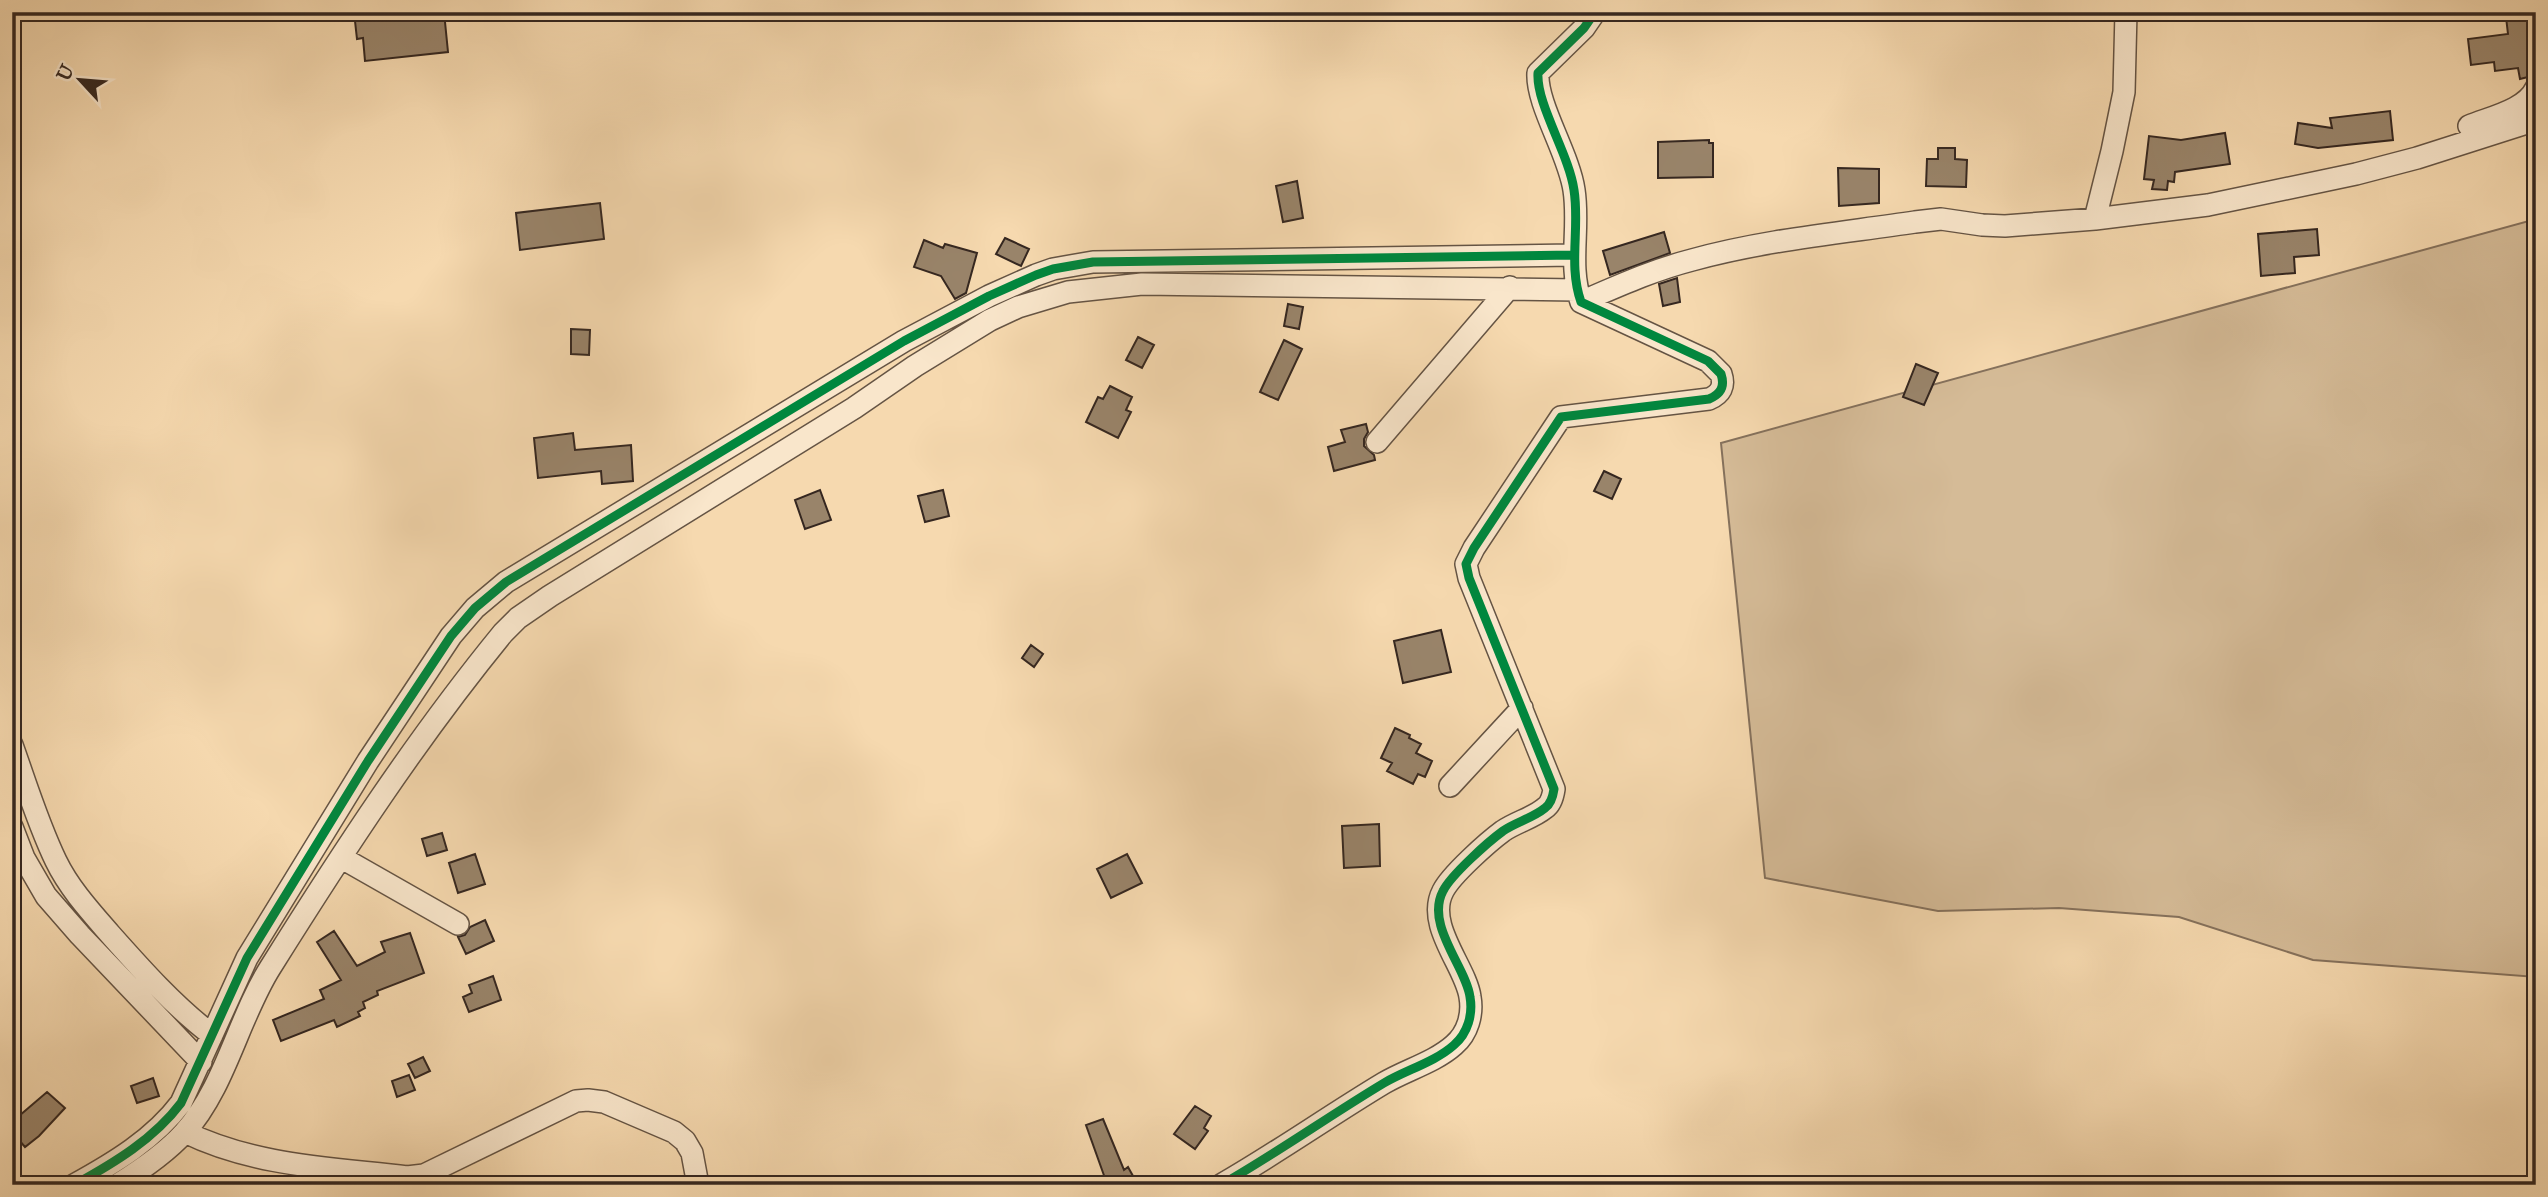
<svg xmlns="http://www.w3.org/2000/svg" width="2548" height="1197" font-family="'IM FELL Great Primer',serif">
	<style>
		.green { fill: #d5bb97; stroke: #85715c; stroke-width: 2 }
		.building { fill: #99846a; stroke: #352720; stroke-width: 2 }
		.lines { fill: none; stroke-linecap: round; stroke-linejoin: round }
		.minor-casing { stroke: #655444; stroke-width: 24 }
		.minor { stroke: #f9e6cb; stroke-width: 21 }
		.cycleway-casing { stroke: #f9e6cb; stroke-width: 13 }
		.cycleway { stroke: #00873e; stroke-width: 9 }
	</style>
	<rect width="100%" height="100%" fill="#f6d9af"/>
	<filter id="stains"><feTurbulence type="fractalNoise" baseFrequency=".00286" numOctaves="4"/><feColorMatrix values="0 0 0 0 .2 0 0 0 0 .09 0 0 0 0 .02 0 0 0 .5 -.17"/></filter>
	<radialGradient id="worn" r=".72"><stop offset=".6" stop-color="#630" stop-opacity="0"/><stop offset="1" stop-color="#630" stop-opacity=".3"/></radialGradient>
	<path class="green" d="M2536,219V977L2313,960L2179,917L2059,908L1938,911L1765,878L1721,443Z"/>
	<path class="building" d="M354,12H444L448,52L365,61L363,38L357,39Z
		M2532,14L2536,44V75L2520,79L2518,68L2495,71L2494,62L2471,65L2468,39L2508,34L2506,17Z
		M2390,111L2393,140L2318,148L2295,144L2298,123L2332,128L2330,118Z
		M2225,133L2230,164L2175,172L2174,182L2168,181L2167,190L2152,189L2154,180L2144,179L2149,136L2181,140Z
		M1709,140V143H1713V177L1658,178V142Z
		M1938,148H1955V159L1967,160L1966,187L1926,186L1927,159H1938Z
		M1838,168L1879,169V203L1839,206Z
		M1297,181L1303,218L1283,222L1276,186Z
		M600,203L604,239L520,250L516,213Z
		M2317,229L2319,255L2294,257L2295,273L2261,276L2258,234Z
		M1664,232L1670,253L1610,275L1603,251Z
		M1005,238L1029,249L1021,266L996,254Z
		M924,240L943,248L945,244L977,253L966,293L955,299L941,276L914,267Z
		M1677,278L1680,302L1663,306L1659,284Z
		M1288,304L1303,307L1299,329L1284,326Z
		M571,329L590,330L589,355L571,354Z
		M1138,337L1154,345L1142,368L1126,360Z
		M1284,340L1302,349L1278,400L1260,392Z
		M1916,364L1938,373L1924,405L1903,397Z
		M1110,386L1132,397L1126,410L1131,412L1118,438L1086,422L1098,397L1103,399Z
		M1366,424L1368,432L1364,439V446L1374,455L1375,460L1334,471L1328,447L1345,442L1341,430Z
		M573,433L575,450L631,445L633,481L602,484L601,471L538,478L534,438Z
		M1604,471L1621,479L1612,499L1594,491Z
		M820,490L831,520L805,529L795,500Z
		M943,490L949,516L925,522L918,496Z
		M1441,630L1451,672L1403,683L1394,641Z
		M1031,645L1043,654L1034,667L1022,658Z
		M1395,728L1410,735L1409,738L1421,744L1416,753L1432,761L1425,777L1418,774L1413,784L1387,771L1392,763L1381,758Z
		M1379,824L1380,866L1344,868L1342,826Z
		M442,833L447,850L427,856L422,839Z
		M475,854L485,884L458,893L449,863Z
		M1127,854L1142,883L1111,898L1097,869Z
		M485,920L494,941L466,954L458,937L465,935L470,927Z
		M334,931L357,966L385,952L381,942L410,933L424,973L377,991L378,995L363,1002L365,1008L358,1012L360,1016L337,1027L334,1020L281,1041L273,1020L324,999L320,990L341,980L317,942Z
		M493,976L501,1000L469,1012L463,997L472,993L469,985Z
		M423,1057L430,1071L415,1078L408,1064Z
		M409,1075L415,1090L397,1097L392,1081Z
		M153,1078L159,1096L137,1103L131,1086Z
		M47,1092L65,1108L39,1136L25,1147L12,1132V1122Z
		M1195,1106L1211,1116L1204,1128L1208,1131L1195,1149L1174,1134Z
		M1103,1119L1124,1170L1128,1167L1138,1185H1100L1106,1181L1086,1125Z"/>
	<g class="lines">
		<defs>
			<path id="minor" d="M2469,126C2491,117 2526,110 2536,88
				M2095,219L2112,151L2124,92L2126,12
				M1581,302C1618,286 1653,270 1692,260C1764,240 1841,233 1915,222L1941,219L1982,225L2005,226L2095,219L2208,205L2356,174L2417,158L2536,120
				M1377,442L1510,287
				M12,745C26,784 38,824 56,861C69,888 90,911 110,934C142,970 174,1006 212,1035
				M1450,786L1522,708
				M12,827L24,858L46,896L80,935L201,1062
				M342,858L458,924
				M185,1132C254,1166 332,1168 407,1177L424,1175L576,1101L588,1100L604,1102L674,1132L685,1141L692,1153L698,1185
				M74,1185C114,1163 154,1139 181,1103L247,958L368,761L451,636L475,608L506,582L904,341L989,296L1036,275L1053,269L1093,262L1573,255
				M117,1185C141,1170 166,1153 184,1133C225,1088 238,1019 270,968C342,853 417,738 503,633L518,618L550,596L854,408L915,366L990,320L1018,307L1068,292L1142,284L1577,290
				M1221,1185C1277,1153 1329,1116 1384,1083C1406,1070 1435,1062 1454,1045C1468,1033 1473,1014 1470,997C1466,967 1425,925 1443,891C1451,875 1488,842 1503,831C1516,822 1533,818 1545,808C1551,804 1553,796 1554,789L1469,578L1466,564L1474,548L1561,417L1709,399C1721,394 1725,386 1721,374L1708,361L1581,302C1568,265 1580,228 1574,190C1569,154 1536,104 1538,73L1584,28L1595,12"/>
		</defs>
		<use href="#minor" class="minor-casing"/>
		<use href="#minor" class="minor"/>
		<defs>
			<path id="cycleway" d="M74,1185C114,1163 154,1139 181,1103L247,958L368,761L451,636L475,608L506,582L904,341L989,296L1036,275L1053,269L1093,262L1573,255
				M1221,1185C1277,1153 1329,1116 1384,1083C1406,1070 1435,1062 1454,1045C1468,1033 1473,1014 1470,997C1466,967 1425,925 1443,891C1451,875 1488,842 1503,831C1516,822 1533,818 1545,808C1551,804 1553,796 1554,789L1469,578L1466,564L1474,548L1561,417L1709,399C1721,394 1725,386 1721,374L1708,361L1581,302C1568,265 1580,228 1574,190C1569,154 1536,104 1538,73L1584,28L1595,12"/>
		</defs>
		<use href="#cycleway" class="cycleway-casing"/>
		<use href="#cycleway" class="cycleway"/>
	</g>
	<rect width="2548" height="1197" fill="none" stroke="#f6d9af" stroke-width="42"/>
	<rect x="14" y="14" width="2520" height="1169" fill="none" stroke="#352720" stroke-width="3.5"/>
	<rect x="21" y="21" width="2506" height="1155" fill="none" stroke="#352720" stroke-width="2"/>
	<g transform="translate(80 80) rotate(296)" stroke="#f9e6cb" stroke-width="5" paint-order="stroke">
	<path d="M0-5L12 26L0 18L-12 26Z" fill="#352720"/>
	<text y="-10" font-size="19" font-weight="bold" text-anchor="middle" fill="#352720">U</text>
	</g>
	<rect width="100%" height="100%" filter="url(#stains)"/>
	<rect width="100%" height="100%" fill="url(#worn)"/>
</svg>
